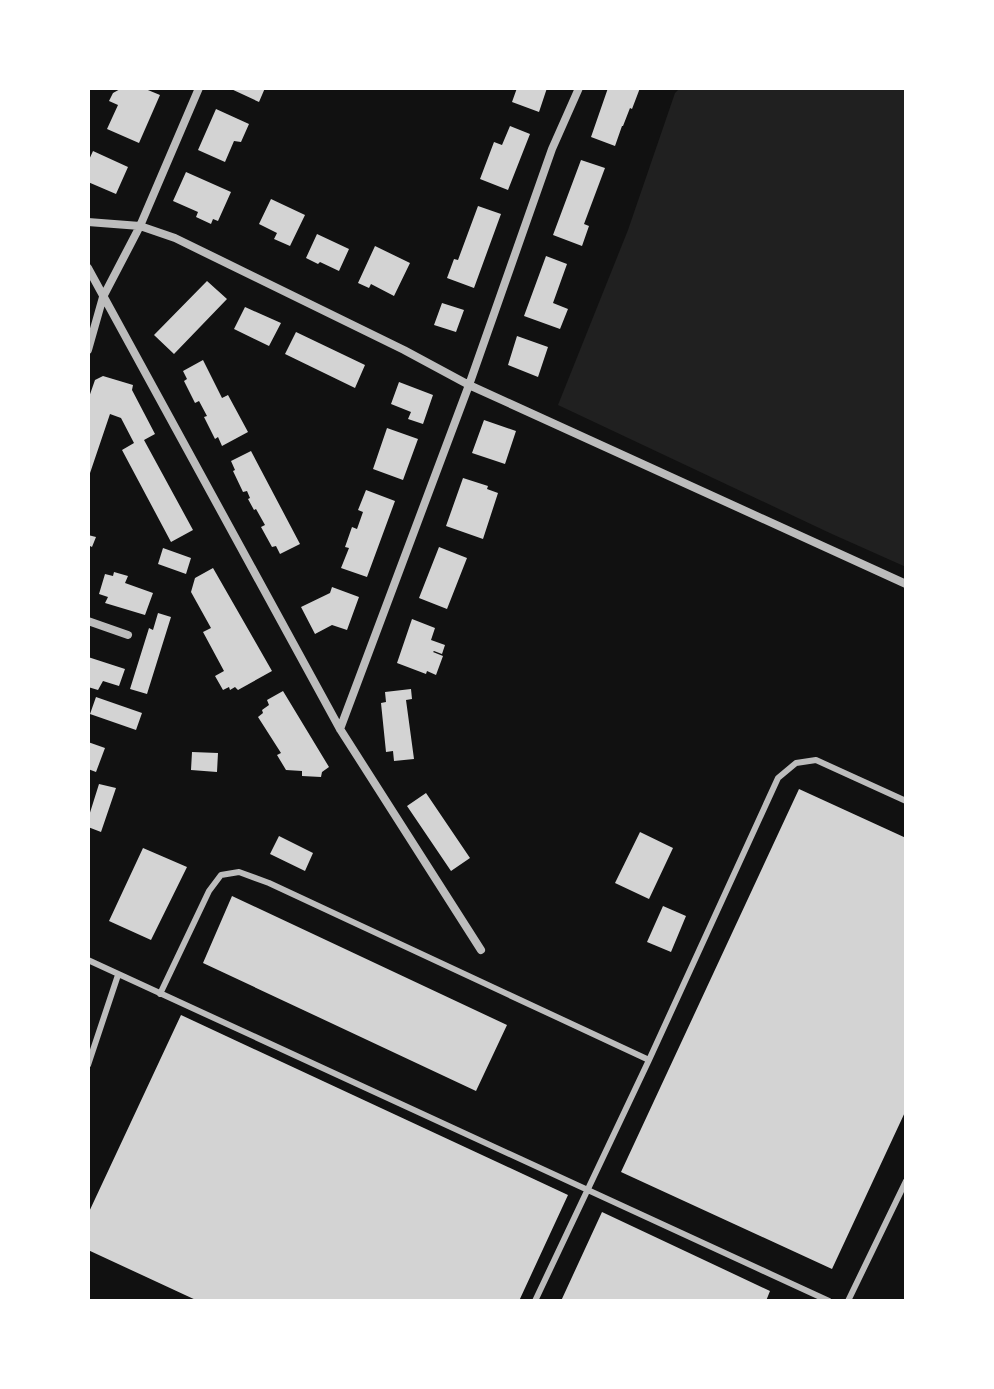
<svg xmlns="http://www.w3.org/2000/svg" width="994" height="1389" font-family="Arial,sans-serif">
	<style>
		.green { fill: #202020 }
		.building { fill: #d3d3d3 }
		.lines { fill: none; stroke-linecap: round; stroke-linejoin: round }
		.service { stroke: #bcbcbc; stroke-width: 6 }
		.minor { stroke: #bcbcbc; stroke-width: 8 }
	</style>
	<rect width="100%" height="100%" fill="#111"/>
	<path class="green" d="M680,88H906V567L832,534L558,405L628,230L675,93Z"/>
	<path class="building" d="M122,88H143L160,95L139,143L107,129L118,105L109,101L113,93Z
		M229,88H265L259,102Z
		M517,88H547L539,112L512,102Z
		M608,88H640L632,109L630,108L623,126H622L615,146L591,137Z
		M216,109L249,124L241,142L234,141L225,162L198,150Z
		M510,126L530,134L508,190L480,179L494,142L502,145Z
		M93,151L128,167L116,194L88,182V162Z
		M581,160L605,168L584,224L589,226L582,246L553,235Z
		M186,172L231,192L218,221L213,219L211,224L196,217L198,212L173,201Z
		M271,199L305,215L290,246L274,239L277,233L259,224Z
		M478,206L501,214L474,288L447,278L454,259L458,260Z
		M317,234L349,249L339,271L320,262L318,264L306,258Z
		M375,246L410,263L394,296L371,284L369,288L358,283Z
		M546,256L567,264L553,303L568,309L560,329L524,316Z
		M207,281L227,299L174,354L154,335Z
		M442,303L464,310L456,332L434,325Z
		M245,307L281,323L269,346L234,329Z
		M296,332L365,365L355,388L285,354Z
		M517,336L548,347L538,377L508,365Z
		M203,360L222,398L228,395L248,432L222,446L218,437L215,439L204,417L207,416L199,401L195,403L184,381L187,379L183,371Z
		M103,376L133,385L132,390L155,434L144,440L193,530L171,542L122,450L134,443L121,418L110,414L88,479V400L95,380Z
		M399,382L433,395L423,424L408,419L411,412L391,404Z
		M484,420L516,431L505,464L472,453Z
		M387,428L418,439L403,480L373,469Z
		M251,451L300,544L280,554L276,546L272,547L261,527L265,525L256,509L254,510L248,499L250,498L247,491L243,492L233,471L235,470L231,461Z
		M463,478L488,486L487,489L498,493L483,539L446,526Z
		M366,490L395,501L367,577L341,568L349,548L345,547L352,527L357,529L363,512L358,510Z
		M88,535L96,537L92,547L88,545Z
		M439,547L467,558L447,609L419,598Z
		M163,548L191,558L186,574L158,564Z
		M213,568L272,671L238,690L235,687L230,690L229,687L223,690L215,676L224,671L203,632L211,628L191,592L195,578Z
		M114,572L128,576L125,583L153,593L145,615L105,603L108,597L99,594L105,574L113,576Z
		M332,587L359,597L347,630L332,625L315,634L301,607L330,593Z
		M158,613L171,617L147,694L130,689L149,628L153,630Z
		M412,619L435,628L431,640L445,645L442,654L434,651L433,652L443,656L436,675L427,671L426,674L397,663Z
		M88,657L125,669L119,686L103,681L98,690L88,687Z
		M411,689L412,699L406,700L414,759L394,761L393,751L386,752L381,703L386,702L385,692Z
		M283,691L329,767L322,772L321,777L302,776V771L286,770L277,755L281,753L258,717L263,713L262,710L269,705L267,700Z
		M96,697L142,713L136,730L90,714Z
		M88,742L105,748L96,772L88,769Z
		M192,752L218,753L217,772L191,770Z
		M99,784L116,788L101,832L88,827V819Z
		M799,789L906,838V1110L832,1269L621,1172Z
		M426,793L470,858L451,871L407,806Z
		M640,832L673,848L649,899L615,883Z
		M279,836L313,853L305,871L270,854Z
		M143,848L187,867L151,940L109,921Z
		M232,896L507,1025L476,1091L203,963Z
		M663,906L686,916L671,952L647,942Z
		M181,1015L568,1195L519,1301H198L88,1250V1214Z
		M602,1212L770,1291L766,1301H561Z"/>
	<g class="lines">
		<path class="service" d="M88,960L829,1301
			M160,994L209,891L221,875L239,872L269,883L649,1060
			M88,1065L118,975
			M535,1301L649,1060L778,778L796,763L816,760L906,801
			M848,1301L906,1181"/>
		<path class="minor" d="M88,222L140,226L175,238L404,350L469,385L906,584
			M88,268L340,729L481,950
			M88,350L103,297L140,226L199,88
			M88,621L128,635
			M340,729L469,385L552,149L579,88"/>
	</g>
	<rect width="994" height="1389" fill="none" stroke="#ffffff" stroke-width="180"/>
</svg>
